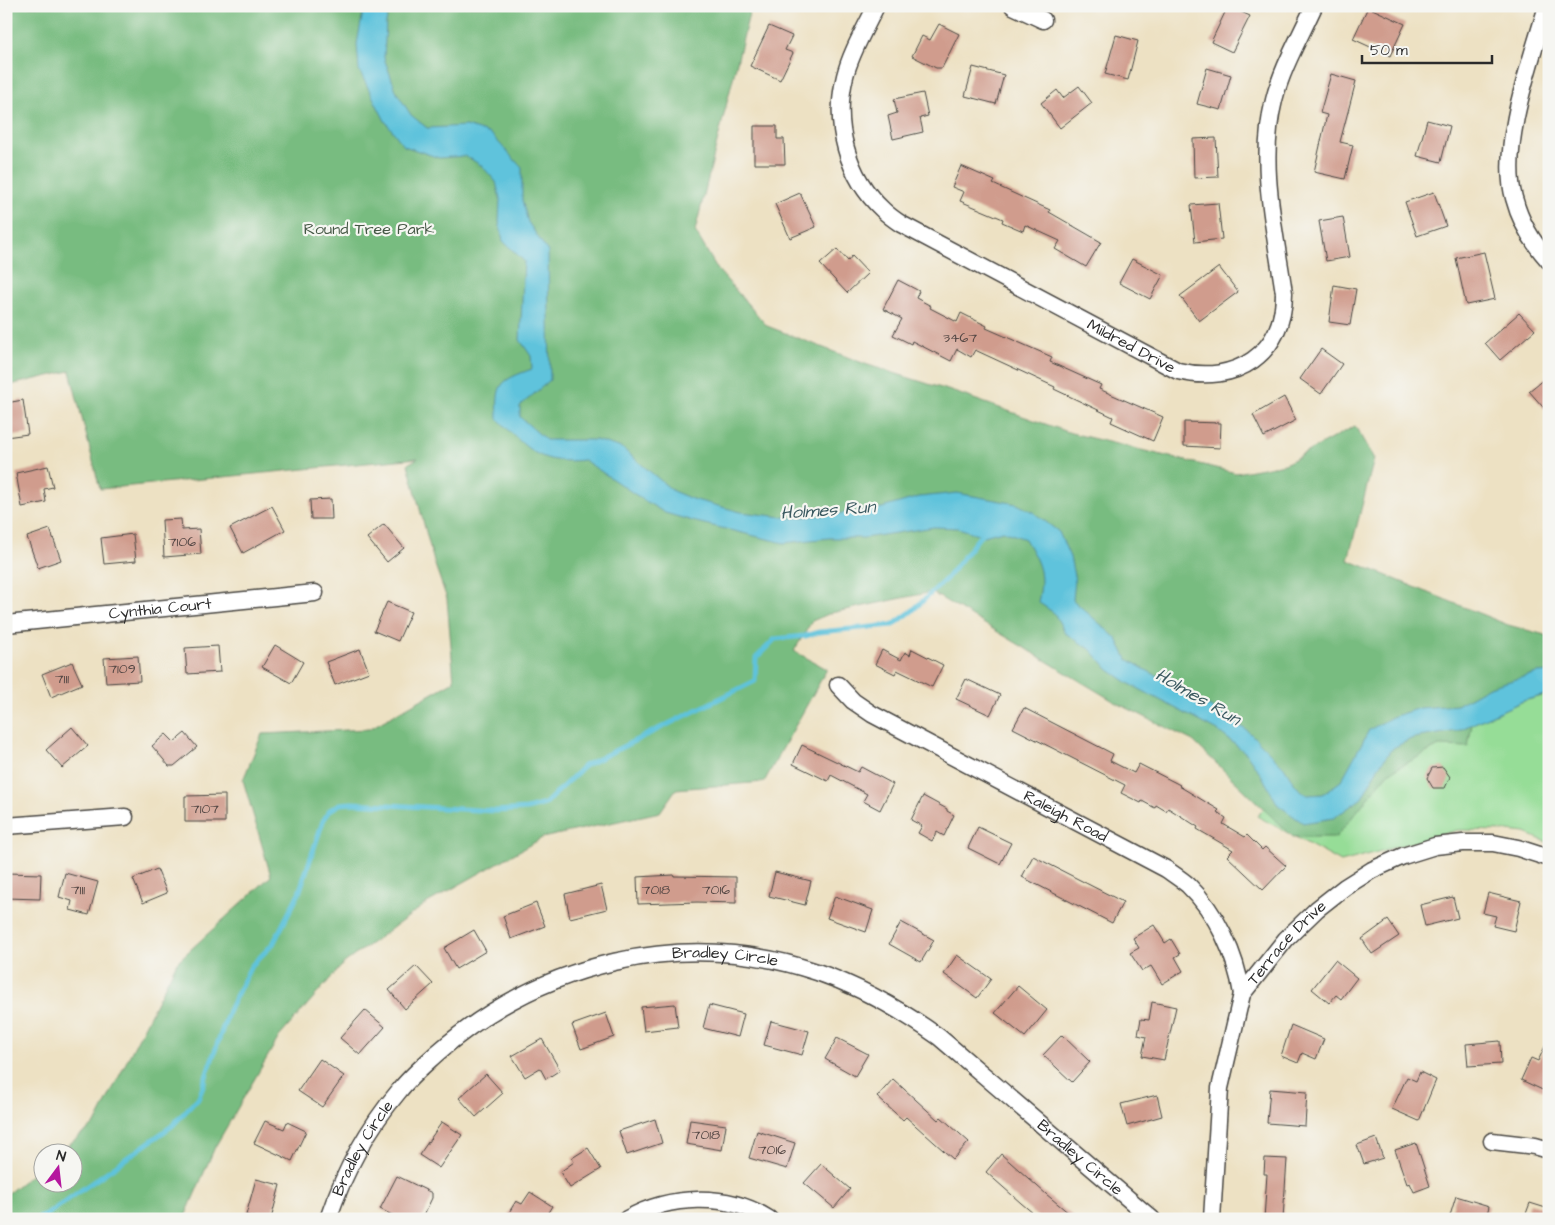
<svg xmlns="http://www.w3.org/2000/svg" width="1555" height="1225" font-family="'Architects Daughter',sans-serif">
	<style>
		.green { fill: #96dd97; stroke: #608461 }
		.forest { fill: #78bc80; stroke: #527456 }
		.water { fill: #5ec3dc; stroke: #447784 }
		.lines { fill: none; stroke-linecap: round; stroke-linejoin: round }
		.stream { stroke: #5ec3dc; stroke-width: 5 }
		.building { fill: #d09c8d }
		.street-casing { stroke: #484642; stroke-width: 19 }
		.street { stroke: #fff; stroke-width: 16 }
		.labels { text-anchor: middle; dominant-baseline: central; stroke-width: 4.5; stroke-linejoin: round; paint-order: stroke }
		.number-label { font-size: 14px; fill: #544744 }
		.park-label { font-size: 16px; fill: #465846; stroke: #f6f6f2 }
		.street-label { font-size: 16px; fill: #2b2b2b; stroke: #f6f6f2 }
		.water-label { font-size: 18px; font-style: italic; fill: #3a5960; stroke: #f6f6f2 }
	</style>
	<rect width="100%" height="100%" fill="#f6f6f2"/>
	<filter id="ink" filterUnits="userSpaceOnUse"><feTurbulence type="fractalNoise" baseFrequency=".02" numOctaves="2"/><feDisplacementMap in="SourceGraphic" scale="10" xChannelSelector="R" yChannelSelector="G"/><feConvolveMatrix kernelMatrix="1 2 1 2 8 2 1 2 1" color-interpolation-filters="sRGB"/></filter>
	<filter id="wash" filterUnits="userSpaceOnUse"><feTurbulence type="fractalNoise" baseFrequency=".0096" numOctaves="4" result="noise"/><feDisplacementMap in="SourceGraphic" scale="20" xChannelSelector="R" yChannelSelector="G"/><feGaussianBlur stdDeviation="1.12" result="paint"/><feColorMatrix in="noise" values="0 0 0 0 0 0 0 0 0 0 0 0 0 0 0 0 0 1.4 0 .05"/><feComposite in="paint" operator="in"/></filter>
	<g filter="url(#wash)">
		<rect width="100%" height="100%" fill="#ede1c3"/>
		<path class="green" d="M1549,694V843L1525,833L1508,831L1458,830L1341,862L1257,816L1289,783L1523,701Z"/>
		<path class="forest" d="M6,6H751L695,231L718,270L767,326L868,365L954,392L1071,433L1236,473L1285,464L1355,426L1374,459L1348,560L1508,625L1549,636V694L1523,701L1472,724L1468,747L1439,746L1388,773L1336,837H1293L1193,741L1115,702L931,592L831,613L812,621L794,651L827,669L764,782L676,789L660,812L542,838L427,903L344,963L279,1037L215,1147L184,1219H6V1195L42,1166V1182H72V1152H59L95,1124L177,962L271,876L243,780L262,734L369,729L454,681L447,599L434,562L408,464L418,458L100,489L70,371L6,386Z"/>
		<path class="water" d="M364,6H390L386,23L384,58L397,93L411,115L427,128L466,126L491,134L522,168V200L528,222L548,252L550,380L520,406V417L546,440H595L622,448L673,491L692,499L741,512L791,518L854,512L882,508L919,497L957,493L1017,504L1033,512L1059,532L1070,557L1075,580L1073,600L1117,639L1127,659L1144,669L1179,687L1248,731L1284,767L1296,786L1307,795L1323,794L1341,781L1369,730L1392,717L1419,708L1457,705L1489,687L1537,673L1549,672V694L1523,701L1457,731L1413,738L1393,748L1379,766L1362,798L1334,818L1303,823L1278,805L1262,776L1246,753L1218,731L1128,683L1109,670L1090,649L1065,633L1054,613L1038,602C1045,573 1039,563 1025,539L1003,531L984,536L958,528L934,527L864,538H829L784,543L696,522L665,513L642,499L584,460C539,465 528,450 498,419C496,383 499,381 532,369L531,356L520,340L524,261L503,241L499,222L500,199L496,182L482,166L466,156L439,158L404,146L385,121L359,70L357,44Z"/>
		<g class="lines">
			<path class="stream" d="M36,1219L46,1215L172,1126L199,1097L229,1010L251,966L273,944L299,893L323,821L330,810L340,804L352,803L496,811L527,809L545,804L584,766L755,681L756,658L775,639L805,636L819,632L893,625L912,611L946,579L984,531"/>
		</g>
		<g id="blocks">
			<path class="building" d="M1228,6L1250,16L1232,52L1211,42Z
				M1368,7L1405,24L1390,56L1353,39Z
				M939,24L959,34L942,68H936L912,56L922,36L930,40Z
				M769,26L792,36L785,50L793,53L780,80L750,66Z
				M1116,35L1138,41L1128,80L1105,74Z
				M973,67L1004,75L996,104L965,96Z
				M1207,68L1231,75L1221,110L1197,104Z
				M1331,74L1356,81L1340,142L1353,145L1345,179L1314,172L1327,115L1320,113Z
				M1079,86L1092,103L1060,128L1041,103L1057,90L1063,98Z
				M923,93L928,116L920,118L923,132L893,139L888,116L897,113L894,99Z
				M1427,120L1450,126L1441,162L1417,156Z
				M754,126H777V139H784L785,164H754Z
				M1216,138L1218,177L1194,178L1193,139Z
				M961,166L995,181L993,184L1050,210L1049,212L1101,242L1086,267L1055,249L1060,241L1025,225L1023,231L1002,222L1003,219L960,201L964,192L952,187Z
				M1434,192L1446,226L1417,236L1405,202Z
				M800,193L816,227L790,238L775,204Z
				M1218,203L1222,239L1195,242L1191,205Z
				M1343,217L1350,257L1326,261L1319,221Z
				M837,249L848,261L852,256L868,273L847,293L820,264Z
				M1484,252L1495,299L1466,305L1456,258Z
				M1132,259L1163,275L1150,299L1119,283Z
				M1219,267L1238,292L1199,321L1180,296Z
				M898,280L919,291L916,298L931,306L930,308L957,322L961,313L987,326L986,328L1052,357L1050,362L1101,385L1099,389L1163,417L1153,441L1111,422L1113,417L1054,389L1055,387L975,350L971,357L957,349L951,361L912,341L911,344L893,335L902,319L883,309Z
				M1334,285L1356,289L1350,325L1329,322Z
				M1519,313L1535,330L1500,360L1485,343Z
				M1321,349L1342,364L1321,394L1300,379Z
				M1549,375V414L1529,391Z
				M1284,397L1296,420L1264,437L1253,415Z
				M23,400L28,434L6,437V403Z
				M1184,422L1221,423L1220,448L1184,446Z
				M48,466L53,487L44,489L46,502L22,507L16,473Z
				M331,499L332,519H311L310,500Z
				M272,506L285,530L243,553L230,528Z
				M181,519L182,530L199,529L201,554L164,557L162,520Z
				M384,524L404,548L387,562L367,538Z
				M50,529L61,560L38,568L27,537Z
				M133,534L136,561L104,564L101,538Z
				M387,602L411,612L398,641L374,631Z
				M275,645L303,662L291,683L262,667Z
				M218,646L220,672L187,674L185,648Z
				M360,649L369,672L335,685L326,662Z
				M912,649L943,665L932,687L897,670L895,674L875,664L882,650L901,660L905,652L910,655Z
				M138,656L140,681L106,683L104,658Z
				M72,662L82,684L51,697L42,674Z
				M966,679L1000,695L990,715L956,699Z
				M1024,708L1113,754L1110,761L1134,773L1139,764L1180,785L1179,786L1219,810L1217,812L1226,818L1223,824L1245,837L1247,835L1262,850L1265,847L1286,866L1263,890L1227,856L1233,850L1197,829L1198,827L1168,808L1166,811L1156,805L1155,808L1142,801L1141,803L1121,793L1125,785L1013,728Z
				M72,727L88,746L62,768L46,750Z
				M185,733L197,747L174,766H169L152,746L166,734L174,742Z
				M802,745L858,772L861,767L893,784L880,810L863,801L867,794L831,775L828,781L793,764Z
				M1443,767L1450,777L1445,788H1433L1427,778L1432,768Z
				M225,795V822H185V796Z
				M923,796L947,809V811L954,815L944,836L937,832L932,841L918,833L922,826L911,820Z
				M978,827L1011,843L1000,864L968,848Z
				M1033,856L1123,902L1112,923L1022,877Z
				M157,869L167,893L143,903L133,879Z
				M775,872L811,881L805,905L769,896Z
				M6,873L41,874L40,899L6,898Z
				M65,873L98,882L89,915L70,910L72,901L59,897Z
				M674,875V876L736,877V903L697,902L638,904L637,877Z
				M601,885L607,909L570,918L565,894Z
				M1488,893L1521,901L1514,931L1493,926L1496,916L1483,913Z
				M835,896L873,910L866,932L827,918Z
				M1453,897L1458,918L1425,926L1420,905Z
				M536,903L545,926L511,939L503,916Z
				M1388,920L1399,936L1372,954L1362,939Z
				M901,922L934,940L921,962L889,944Z
				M1154,925L1165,943L1171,939L1180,954L1175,957L1183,971L1162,984L1151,966L1142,971L1130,953L1139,948L1133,938Z
				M474,930L486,951L456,969L444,948Z
				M957,955L991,979L977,998L944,974Z
				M1335,960L1357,978L1341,999L1336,995L1329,1003L1312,989Z
				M416,966L433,984L405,1009L389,990Z
				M1018,986L1047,1010L1025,1037L995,1013Z
				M1152,1002L1176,1007L1164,1060L1142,1056L1146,1037L1138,1035L1141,1019L1149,1020Z
				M675,1004L678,1027L644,1031L641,1007Z
				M709,1005L744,1014L738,1037L703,1028Z
				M365,1010L385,1027L360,1055L340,1038Z
				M606,1013L614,1037L581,1049L572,1025Z
				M771,1021L809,1031L802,1055L764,1045Z
				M1291,1025L1324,1039L1316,1059L1302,1053L1298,1063L1281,1056Z
				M1062,1035L1090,1062L1072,1082L1043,1055Z
				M837,1038L868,1054L855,1076L825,1059Z
				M1549,1038V1093L1521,1080L1531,1058L1538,1061Z
				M542,1039L560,1070L546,1079L540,1068L525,1077L512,1056Z
				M1500,1041L1501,1064L1468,1066L1466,1044Z
				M320,1059L344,1076L322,1107L298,1091Z
				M1420,1072L1436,1080L1419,1121L1392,1109L1407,1077L1416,1081Z
				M486,1074L503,1093L476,1117L459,1098Z
				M893,1079L938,1120L941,1117L969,1142L953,1159L906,1117L903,1120L877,1097Z
				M1270,1089L1307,1092L1305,1126L1267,1123Z
				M1157,1095L1162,1116L1127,1126L1121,1104Z
				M655,1119L662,1143L627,1155L619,1131Z
				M690,1120L726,1125L722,1150L686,1144Z
				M265,1121L284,1129L287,1122L306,1131L292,1161L254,1143Z
				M442,1122L462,1135L439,1168L419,1155Z
				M757,1131L795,1143L787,1169L749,1158Z
				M1376,1138L1383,1158L1364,1164L1357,1145Z
				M1416,1143L1430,1186L1414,1192L1410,1183L1407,1184L1395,1150Z
				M588,1148L601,1169L570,1188L560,1172L574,1162L572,1158Z
				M1001,1154L1046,1194L1076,1219H1040L1021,1203L986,1172Z
				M1265,1158L1287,1159L1283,1219H1264L1267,1174H1264Z
				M821,1164L850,1189L834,1208L804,1183Z
				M397,1176L432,1193V1198L422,1219H400L380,1209Z
				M256,1179L280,1185L271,1219H259L246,1215Z
				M530,1192L552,1206L544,1219H512L513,1217L508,1214L516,1201L522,1204Z
				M1456,1196L1489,1206L1486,1219H1449Z
				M1530,1203L1549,1209V1219H1524Z"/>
		</g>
	</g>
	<g filter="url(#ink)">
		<use href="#blocks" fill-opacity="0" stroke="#484642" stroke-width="1"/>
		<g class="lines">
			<defs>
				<g id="street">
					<path id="s1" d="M876,6C865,29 851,52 845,76C833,124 847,177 883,210C888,215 895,220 901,224L1178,371C1236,385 1284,354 1284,293C1275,230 1258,163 1274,100C1282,68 1300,37 1314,6"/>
					<path d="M1013,6L1043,20"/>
					<path d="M1547,6C1532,58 1499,146 1514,198C1520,221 1533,243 1549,261"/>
					<path id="s2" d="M6,624L315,593"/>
					<path id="s3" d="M838,685L853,701L872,714L1166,869C1173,874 1181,879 1188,885C1217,913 1236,955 1242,994"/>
					<path d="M6,826L125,817"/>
					<path d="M1492,1141L1535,1146L1549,1150"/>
					<path id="s4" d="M328,1219C344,1172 367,1129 399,1091C410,1077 423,1066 436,1054C540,962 684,927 817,972C861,987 901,1010 939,1037L1152,1219"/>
					<path d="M627,1219C669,1195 727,1192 769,1219"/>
					<path id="s5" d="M1212,1219L1220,1088L1242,994L1286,939L1317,909L1345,887L1372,870L1403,856L1435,846L1463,843H1493L1518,848L1549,858"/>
				</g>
			</defs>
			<use href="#street" class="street-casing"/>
			<use href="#street" class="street"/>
		</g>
	</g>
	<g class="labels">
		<g class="number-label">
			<text x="960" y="338">3467</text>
			<text x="182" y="542">7106</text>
			<text x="122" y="669">7109</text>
			<text x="62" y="679">7111</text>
			<text x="205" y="809">7107</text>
			<text x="78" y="890">7111</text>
			<text x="656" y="890">7018</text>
			<text x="716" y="890">7016</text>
			<text x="706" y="1135">7018</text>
			<text x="772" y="1150">7016</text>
		</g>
		<g class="park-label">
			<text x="369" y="229">Round Tree Park</text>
		</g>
		<g class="street-label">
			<text stroke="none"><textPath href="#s1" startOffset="506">Mildred Drive</textPath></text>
			<text stroke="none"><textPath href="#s2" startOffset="155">Cynthia Court</textPath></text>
			<text stroke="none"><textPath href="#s3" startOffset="264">Raleigh Road</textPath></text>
			<text stroke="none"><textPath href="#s5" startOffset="296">Terrace Drive</textPath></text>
			<text stroke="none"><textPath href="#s4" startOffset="514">Bradley Circle</textPath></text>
			<text stroke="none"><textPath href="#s4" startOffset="79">Bradley Circle</textPath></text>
			<text stroke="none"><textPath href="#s4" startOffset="932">Bradley Circle</textPath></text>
		</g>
		<g class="water-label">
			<text transform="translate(828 510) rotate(-4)">Holmes Run</text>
			<text transform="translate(1198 697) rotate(30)">Holmes Run</text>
		</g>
	</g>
	<rect width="1555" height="1225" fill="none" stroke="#f6f6f2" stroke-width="25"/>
	<g transform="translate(58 1168) rotate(15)"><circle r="24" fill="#f6f6f2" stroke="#a5a5a2"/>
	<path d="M0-4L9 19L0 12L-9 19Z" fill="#b5179e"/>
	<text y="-8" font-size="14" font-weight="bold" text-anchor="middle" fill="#2b2b2b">N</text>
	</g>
	<path d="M1362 55v8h130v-8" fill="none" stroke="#2b2b2b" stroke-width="2.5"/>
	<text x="1370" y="55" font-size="15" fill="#2b2b2b" stroke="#f6f6f2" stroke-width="4" paint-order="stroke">50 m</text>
</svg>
